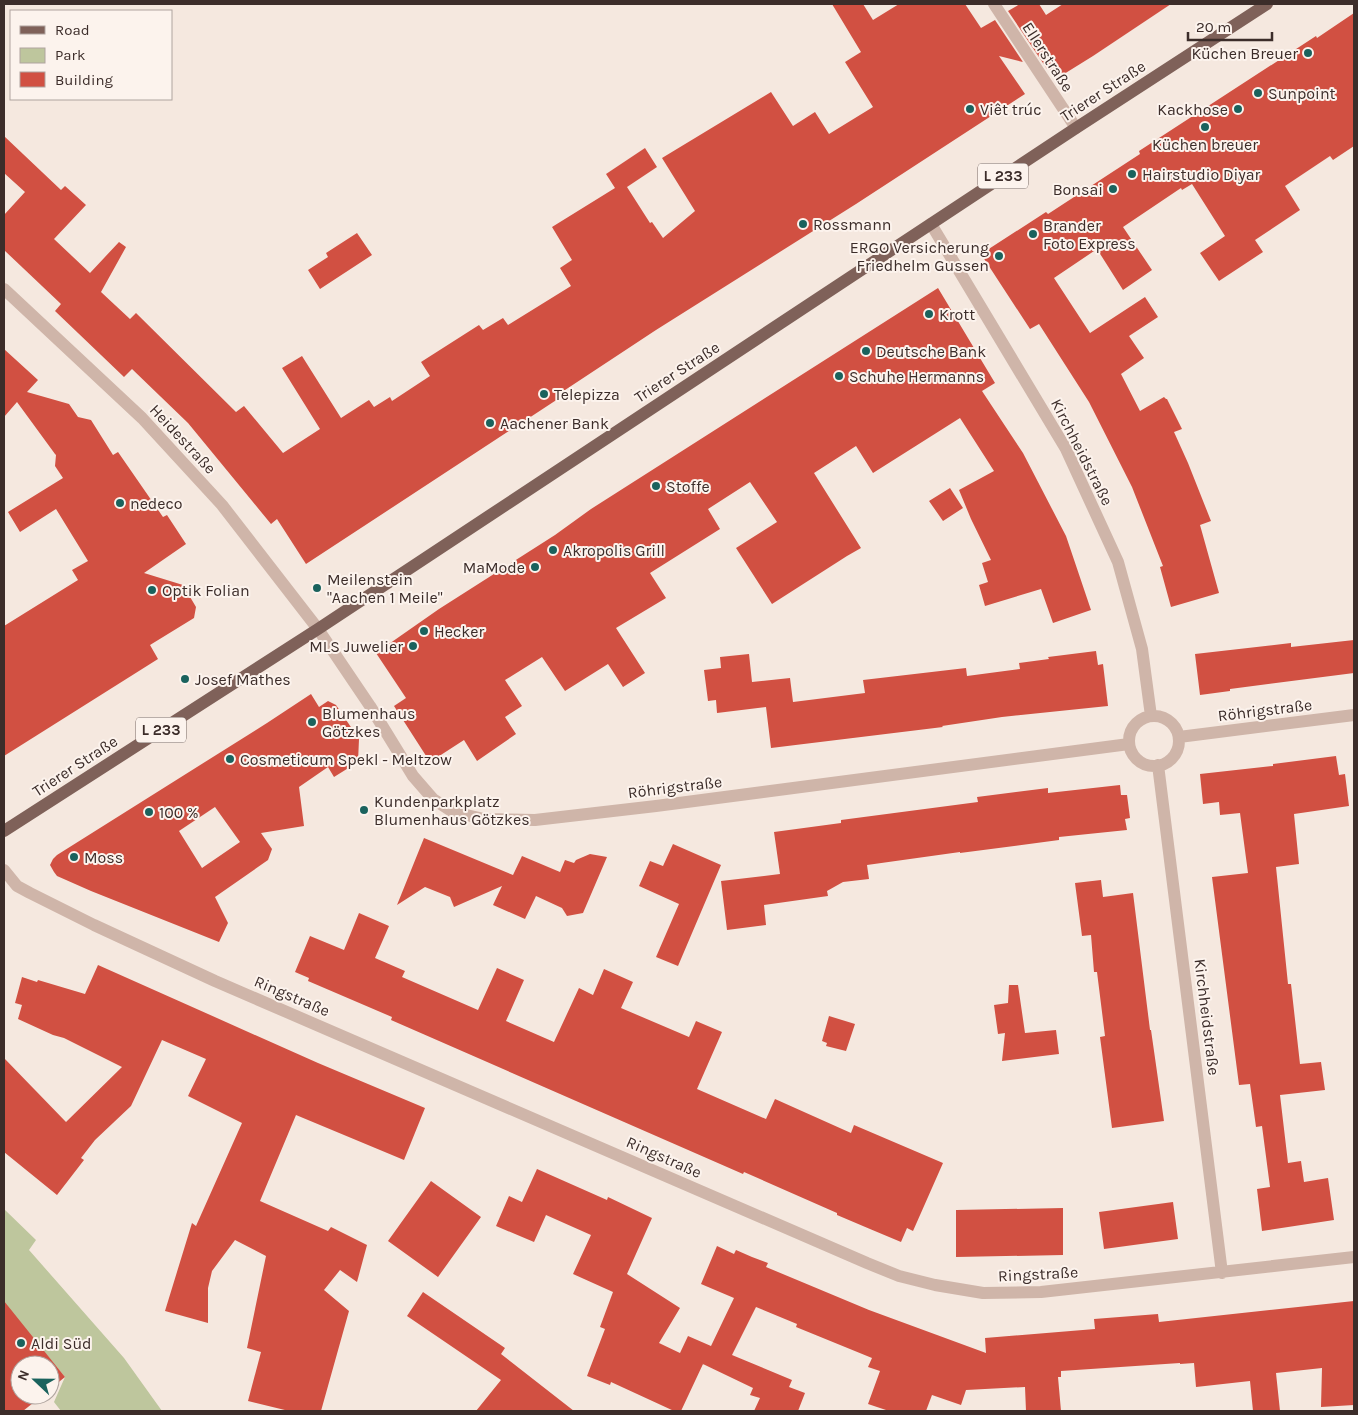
<svg xmlns="http://www.w3.org/2000/svg" width="1358" height="1415" font-family="Karla,sans-serif">
	<style>
		.green { fill: #bec69d }
		.building { fill: #d15042; fill-rule: evenodd }
		.lines { fill: none; stroke-linecap: round; stroke-linejoin: round }
		.minor { stroke: #cfb5a9; stroke-width: 12 }
		.primary { stroke: #7f6159; stroke-width: 12 }
		.poi-dot { fill: #1a625d; stroke: #fcf3ed; stroke-width: 2 }
		.labels { text-anchor: middle; dominant-baseline: central; stroke-width: 4; stroke-linejoin: round; paint-order: stroke }
		.shield { fill: #fcf3ed; stroke: #766864; stroke-width: 1 }
		.shield-label { font-size: 15px; font-weight: bold; fill: #3c2d2a }
		.poi-label { font-size: 16px; fill: #3c2d2a; stroke: #fcf3ed; text-anchor: start }
		.street-label { font-size: 16px; fill: #3c2d2a; stroke: #fcf3ed }
	</style>
	<rect width="100%" height="100%" fill="#f5e8df"/>
	<path class="green" d="M4,1209L36,1240L29,1250L124,1358L162,1411H61L54,1402L65,1377L4,1303Z"/>
	<path class="building" d="M832,4H863L873,20L899,4H965L981,28L995,20L1023,62L999,56L1025,94L856,204L656,330L562,392L564,395L306,564L277,519L271,524L188,423L132,369L124,377L55,311L61,304L4,250V215L25,192L4,173V136L61,190L65,186L86,205L54,239L90,273L119,242L126,247L101,292L130,319L136,313L236,412L244,406L283,453L320,429L282,368L302,356L341,418L369,400L374,407L390,397L392,401L430,376L421,362L479,325L483,330L503,318L508,325L571,286L560,268L572,260L552,227L615,188L606,174L645,148L657,167L627,187L650,223L652,222L663,238L695,211L662,158L771,92L793,126L815,112L829,134L873,107L845,62L861,52Z
		M1020,4H1039L1046,15L1063,4H1171L1093,56L1064,74L1047,69L1008,11Z
		M1354,13V146L1333,160L1330,156L1285,186L1300,210L1255,240L1263,252L1219,281L1200,253L1225,236L1192,184L1182,190L1181,188L1123,227L1152,270L1123,290L1097,249L1054,278L1090,333L1145,297L1158,317L1129,336L1144,358L1121,374L1140,411L1164,397L1166,399H1167L1182,429L1174,432L1188,463L1211,521L1200,525L1219,593L1171,607L1160,567L1163,566L1132,487L1089,402L1039,324L1030,329L981,254L1046,212L1048,214L1140,154L1139,151L1316,36L1317,38Z
		M357,233L372,255L320,289L308,270L328,257L326,253Z
		M938,288L995,383L982,391L1023,453L1066,536L1091,610L1053,623L1041,589L985,606L979,585L988,582L982,563L991,560L971,519L959,490L994,471L960,418L873,473L856,446L814,473L861,548L847,556L772,604L736,548L777,522L750,482L708,509L720,529L650,573L666,598L616,628L645,673L623,687L608,664L565,691L542,657L505,680L522,706L505,717L516,734L477,761L464,740L430,762L394,706L406,698L376,653L439,609L555,535L591,509Z
		M4,349L38,380L27,392L69,404L78,417L91,420L113,455L118,452L163,517L167,515L186,544L144,573L183,585L196,607L194,618L150,645L158,659L4,756V626L78,580L72,570L88,561L56,509L20,532L8,512L63,478L55,466L56,455L55,454L17,402L4,417Z
		M950,488L963,508L943,521L929,501Z
		M1354,640V673L1230,689V691L1200,695L1195,654L1291,643V647Z
		M1096,651L1098,665L1103,664L1108,706L1002,717L942,726L943,727L771,748L766,707L717,713L716,700L708,701L704,670L721,668L720,657L749,654L752,682L790,678L793,702L865,693L863,680L966,668L967,676L1020,669L1019,663L1049,659L1048,657Z
		M311,694L319,707L328,701L336,705L359,739L358,762L334,777L328,767L299,787L304,826L261,833L272,849L268,860L215,897L228,923L219,942L91,891L57,876L54,872L50,865L53,859L57,855L267,723ZM215,807L240,842L202,868L179,831Z
		M1336,756L1339,775L1345,774L1349,806L1294,814L1299,864L1276,867L1288,984H1291L1300,1064L1321,1062L1325,1090L1280,1095L1288,1163L1301,1161L1304,1182L1328,1178L1334,1220L1262,1231L1257,1189L1270,1187L1262,1126L1256,1127L1250,1084L1239,1085L1212,877L1248,873L1240,813L1220,815L1219,802L1203,804L1200,774L1273,766V764Z
		M1120,785L1121,795H1127L1130,818L1125,819L1127,830L1059,837V840L960,853V852L867,865L869,879L843,882L827,891L828,896L764,905L766,925L727,930L721,881L780,874L774,832L841,823V820L978,802L977,797L1048,788V793Z
		M424,838L513,875L522,856L560,872L565,860L574,863L576,860L590,854L607,857L583,913L567,916L562,908L536,896L525,919L493,905L502,886L454,907L450,897L425,887L397,905Z
		M673,844L721,865L678,966L656,957L679,904L639,886L650,861L663,866Z
		M1101,880L1103,897L1133,893L1150,1030H1151L1164,1121L1112,1128L1100,1037L1105,1036L1097,972H1094L1091,935L1082,936L1075,883Z
		M359,913L389,926L375,958L405,971L402,977L478,1010L497,968L524,980L506,1021L554,1042L579,988L593,995L604,969L633,982L621,1008L689,1037L696,1021L722,1032L697,1089L766,1119L775,1099L851,1133L854,1125L943,1163L913,1231L907,1228L901,1242L870,1229L837,1215V1213L744,1172L743,1174L391,1020L392,1017L308,981L309,978L295,972L310,936L344,950Z
		M98,965L318,1063L425,1108L404,1160L296,1115L260,1201L328,1231L331,1227L367,1245L357,1282L340,1270L324,1290L349,1311L321,1411H289L248,1401L261,1352L247,1348L266,1256L235,1240L212,1271L208,1288V1323L165,1311L192,1223L196,1226L242,1123L188,1096L206,1059L162,1040L131,1106L95,1140L81,1158L84,1160L57,1195L4,1152V1058L66,1122L122,1067L64,1038L53,1035L18,1019L22,1005L15,1003L22,977L37,982L38,980L85,994Z
		M1009,985H1018L1025,1033L1056,1030L1059,1054L1002,1061L1005,1033L998,1034L994,1005L1008,1003Z
		M829,1016L855,1024L846,1051L826,1046L827,1043L822,1041Z
		M537,1169L607,1200L608,1197L652,1218L627,1274L680,1308L659,1343L703,1364L681,1411H674L611,1382L610,1385L587,1376L605,1329L600,1327L613,1292L573,1274L591,1235L546,1215L534,1242L496,1226L509,1196L522,1202Z
		M431,1181L481,1217L438,1277L388,1241Z
		M1173,1202L1178,1239L1104,1249L1099,1212Z
		M1063,1208V1255L956,1257V1210Z
		M717,1246L734,1254L736,1250L752,1257L768,1263L766,1267L869,1310L986,1353L985,1338L1095,1329L1094,1319L1158,1314L1159,1322L1354,1301V1405L1321,1407L1322,1368L1276,1373L1280,1411H1253L1250,1381L1196,1387L1194,1363L1180,1364V1363L1061,1371V1377H1058L1061,1411H1026L1025,1387L966,1390L961,1405L932,1395L926,1411H889L868,1404L880,1371L868,1367L872,1358L796,1327L797,1324L756,1307L732,1355L792,1380L789,1387L805,1393L798,1411H754L760,1398L750,1395L753,1388L680,1353L688,1336L711,1346L734,1298L701,1284Z
		M423,1292L505,1348L501,1354L574,1411H476L501,1380L407,1316Z
		M4,1301L65,1377L50,1389V1365H20V1395H43L23,1411H4Z"/>
	<g class="lines">
		<path class="minor" d="M994,4L1076,128
			M931,224L1066,449L1118,562L1142,649L1151,716
			M4,289L142,418L222,505L318,629L370,706L413,776L433,799L453,812L484,819L535,820L656,806L1129,744
			M1129 741a25 25 0 1 1 50 0a25 25 0 1 1-50 0Z
			M1179,737L1354,715
			M1158,765L1222,1273
			M4,870L17,886L30,893L94,925L215,981L867,1263L899,1276L935,1285L983,1293L1041,1292L1354,1257"/>
		<path class="primary" d="M4,831L318,629L1076,128L1267,4"/>
	</g>
	<g class="poi-dot">
		<circle cx="1308" cy="53" r="5"/>
		<circle cx="1258" cy="93" r="5"/>
		<circle cx="970" cy="109" r="5"/>
		<circle cx="1238" cy="109" r="5"/>
		<circle cx="1205" cy="127" r="5"/>
		<circle cx="1132" cy="174" r="5"/>
		<circle cx="1113" cy="189" r="5"/>
		<circle cx="803" cy="224" r="5"/>
		<circle cx="1033" cy="234" r="5"/>
		<circle cx="999" cy="256" r="5"/>
		<circle cx="929" cy="314" r="5"/>
		<circle cx="866" cy="351" r="5"/>
		<circle cx="839" cy="376" r="5"/>
		<circle cx="544" cy="394" r="5"/>
		<circle cx="490" cy="423" r="5"/>
		<circle cx="656" cy="486" r="5"/>
		<circle cx="120" cy="503" r="5"/>
		<circle cx="553" cy="550" r="5"/>
		<circle cx="535" cy="567" r="5"/>
		<circle cx="317" cy="588" r="5"/>
		<circle cx="152" cy="590" r="5"/>
		<circle cx="424" cy="631" r="5"/>
		<circle cx="413" cy="646" r="5"/>
		<circle cx="185" cy="679" r="5"/>
		<circle cx="312" cy="722" r="5"/>
		<circle cx="230" cy="759" r="5"/>
		<circle cx="364" cy="810" r="5"/>
		<circle cx="149" cy="812" r="5"/>
		<circle cx="74" cy="857" r="5"/>
		<circle cx="21" cy="1343" r="5"/>
	</g>
	<g class="labels">
		<g class="shield">
			<rect x="978" y="163.5" width="50" height="25" rx="4"/>
			<rect x="136" y="717.5" width="50" height="25" rx="4"/>
		</g>
		<g class="shield-label">
			<text x="1003" y="176">L 233</text>
			<text x="161" y="730">L 233</text>
		</g>
		<g class="poi-label">
			<text x="1298" y="53" text-anchor="end">Küchen Breuer</text>
			<text x="1268" y="93">Sunpoint</text>
			<text x="980" y="109">Viêt trúc</text>
			<text x="1228" y="109" text-anchor="end">Kackhose</text>
			<text x="1205" y="144" text-anchor="middle">Küchen breuer</text>
			<text x="1142" y="174">Hairstudio Diyar</text>
			<text x="1103" y="189" text-anchor="end">Bonsai</text>
			<text x="813" y="224">Rossmann</text>
			<text x="1043" y="225">Brander<tspan x="1043" dy="18">Foto Express</tspan></text>
			<text x="989" y="247" text-anchor="end">ERGO Versicherung<tspan x="989" dy="18">Friedhelm Gussen</tspan></text>
			<text x="939" y="314">Krott</text>
			<text x="876" y="351">Deutsche Bank</text>
			<text x="849" y="376">Schuhe Hermanns</text>
			<text x="554" y="394">Telepizza</text>
			<text x="500" y="423">Aachener Bank</text>
			<text x="666" y="486">Stoffe</text>
			<text x="130" y="503">nedeco</text>
			<text x="563" y="550">Akropolis Grill</text>
			<text x="525" y="567" text-anchor="end">MaMode</text>
			<text x="327" y="579">Meilenstein<tspan x="327" dy="18">"Aachen 1 Meile"</tspan></text>
			<text x="162" y="590">Optik Folian</text>
			<text x="434" y="631">Hecker</text>
			<text x="403" y="646" text-anchor="end">MLS Juwelier</text>
			<text x="195" y="679">Josef Mathes</text>
			<text x="322" y="713">Blumenhaus<tspan x="322" dy="18">Götzkes</tspan></text>
			<text x="240" y="759">Cosmeticum Spekl - Meltzow</text>
			<text x="374" y="801">Kundenparkplatz<tspan x="374" dy="18">Blumenhaus Götzkes</tspan></text>
			<text x="159" y="812">100 %</text>
			<text x="84" y="857">Moss</text>
			<text x="31" y="1343">Aldi Süd</text>
		</g>
		<g class="street-label">
			<text transform="translate(1048 57) rotate(57)">Ellerstraße</text>
			<text transform="translate(1103 91) rotate(-33)">Trierer Straße</text>
			<text transform="translate(677 372) rotate(-33)">Trierer Straße</text>
			<text transform="translate(183 439) rotate(47)">Heidestraße</text>
			<text transform="translate(1082 452) rotate(63)">Kirchheidstraße</text>
			<text transform="translate(1265 710) rotate(-7)">Röhrigstraße</text>
			<text transform="translate(75 766) rotate(-33)">Trierer Straße</text>
			<text transform="translate(675 787) rotate(-7)">Röhrigstraße</text>
			<text transform="translate(292 996) rotate(23)">Ringstraße</text>
			<text transform="translate(1207 1017) rotate(83)">Kirchheidstraße</text>
			<text transform="translate(664 1157) rotate(24)">Ringstraße</text>
			<text transform="translate(1038 1274) rotate(-3)">Ringstraße</text>
		</g>
	</g>
	<rect width="1358" height="1415" fill="none" stroke="#3c2d2a" stroke-width="10"/>
	<rect x="10" y="10" width="162" height="90" fill="#fcf3ed" stroke="#afa49f"/>
	<rect x="20" y="26" width="25" height="8" fill="#7f6159" stroke="#afa49f"/>
	<text x="55" y="35" font-size="15" fill="#3c2d2a">Road</text>
	<rect x="20" y="48" width="25" height="15" fill="#bec69d" stroke="#afa49f"/>
	<text x="55" y="60" font-size="15" fill="#3c2d2a">Park</text>
	<rect x="20" y="72" width="25" height="15" fill="#d15042" stroke="#afa49f"/>
	<text x="55" y="85" font-size="15" fill="#3c2d2a">Building</text>
	<g transform="translate(35 1380) rotate(292)"><circle r="24" fill="#fcf3ed" stroke="#afa49f"/>
	<path d="M0-4L9 19L0 12L-9 19Z" fill="#1a625d"/>
	<text y="-8" font-size="14" font-weight="bold" text-anchor="middle" fill="#3c2d2a">N</text>
	</g>
	<path d="M1188 32v8h84v-8" fill="none" stroke="#3c2d2a" stroke-width="2.5"/>
	<text x="1196" y="32" font-size="15" fill="#3c2d2a" stroke="#fcf3ed" stroke-width="4" paint-order="stroke">20 m</text>
</svg>
